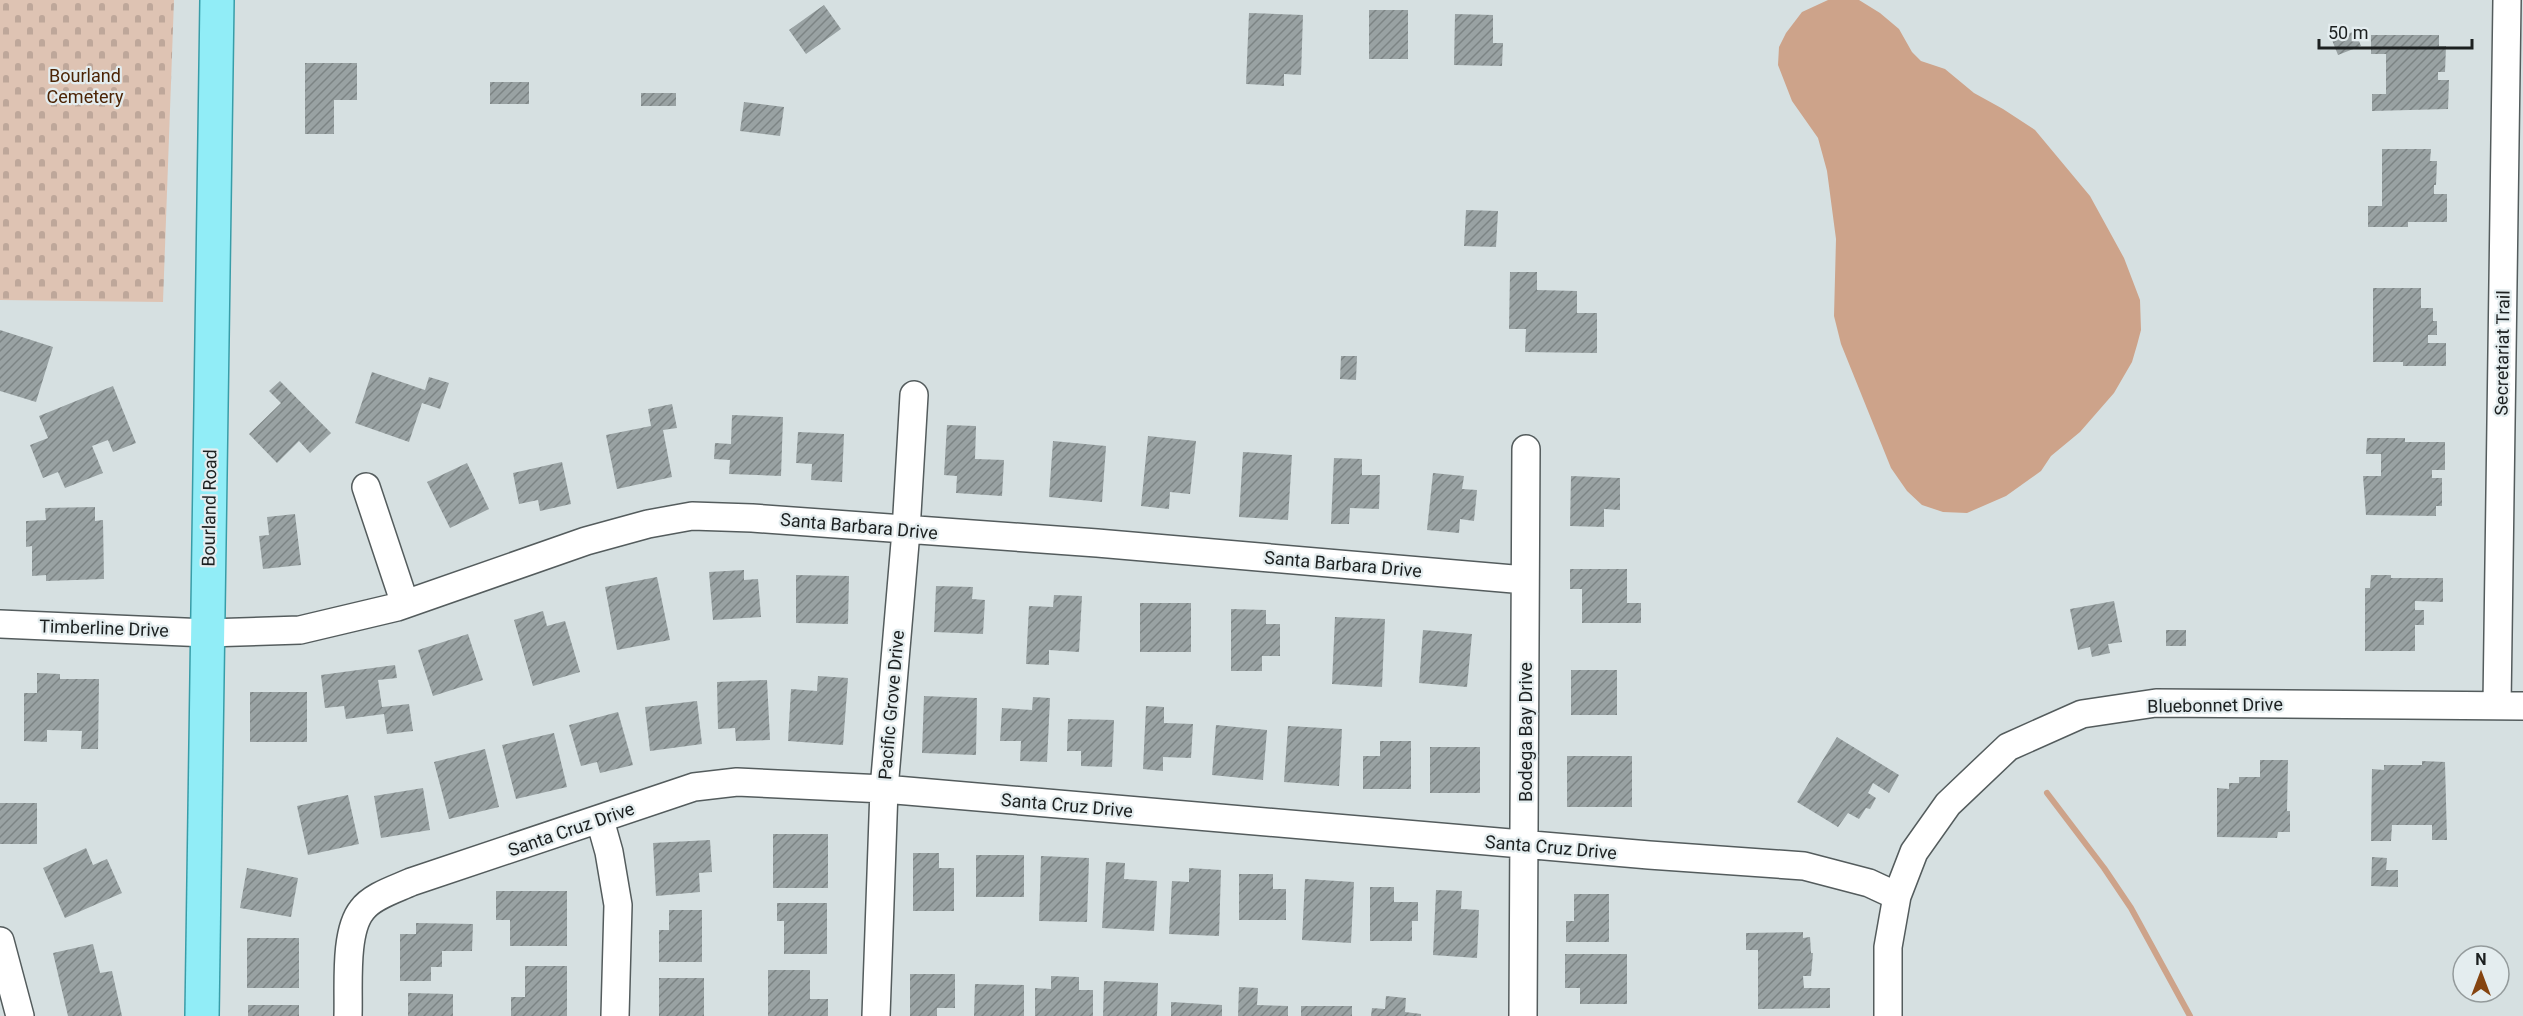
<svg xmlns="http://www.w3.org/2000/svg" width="2523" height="1016" font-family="Roboto,sans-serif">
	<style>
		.cemetery { fill: url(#cemetery-stones) }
		.water { fill: #cda38a }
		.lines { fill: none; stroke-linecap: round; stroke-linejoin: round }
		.stream { stroke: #cda38a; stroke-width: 6 }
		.building { fill: url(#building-hatch) }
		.minor-casing { stroke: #545c5d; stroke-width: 30 }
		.major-casing { stroke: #389da8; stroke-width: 36 }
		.minor { stroke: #fff; stroke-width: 27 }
		.major { stroke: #91edf7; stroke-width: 33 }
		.labels { text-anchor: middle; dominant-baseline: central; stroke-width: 4.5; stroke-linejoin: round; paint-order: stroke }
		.park-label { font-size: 18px; fill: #4c2405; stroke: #e4edef }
		.street-label { font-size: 18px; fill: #1c2020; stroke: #e4edef }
	</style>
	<defs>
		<pattern id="cemetery-stones" width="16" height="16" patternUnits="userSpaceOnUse" patternTransform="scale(1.5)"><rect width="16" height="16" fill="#dec3b3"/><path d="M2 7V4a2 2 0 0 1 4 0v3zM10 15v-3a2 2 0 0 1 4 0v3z" fill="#bea79a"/></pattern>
		<pattern id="building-hatch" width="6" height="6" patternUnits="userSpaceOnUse" patternTransform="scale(1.5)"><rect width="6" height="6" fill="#99a2a3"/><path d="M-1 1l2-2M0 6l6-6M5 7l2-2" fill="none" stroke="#7c8484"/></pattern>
	</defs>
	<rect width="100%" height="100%" fill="#d6e0e1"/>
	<path class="cemetery" d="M0,0H174L163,302L0,300Z"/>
	<path class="water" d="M1828,0H1859L1880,13L1899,29L1912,52L1921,61L1945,69L1974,93L2003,109L2035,130L2090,196L2124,258L2140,300L2141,330L2137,345L2132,362L2114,393L2080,432L2051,456L2041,471L2006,496L1967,513L1943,512L1922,505L1907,491L1891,468L1841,344L1834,316L1836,239L1827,171L1818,138L1792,101L1778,65L1779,47L1786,33L1802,12Z"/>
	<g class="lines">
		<path class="stream" d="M2047,793L2104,868L2131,908L2190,1016"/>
	</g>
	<path class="building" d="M824,5L841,29L806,54L789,30Z
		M1369,10H1408V59H1369Z
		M1249,13L1303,15L1301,75L1284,74V86L1246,84Z
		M1455,14L1493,15V43H1503L1502,66L1454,65Z
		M2355,31L2361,46L2338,55L2332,40Z
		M2371,35H2439V46H2446L2445,72H2438V80H2449L2448,109L2372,111V94H2386V54H2371Z
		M305,63H357V100H334V134H305Z
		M490,82H529V104H490Z
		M641,93H676V106H641Z
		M744,102L784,107L780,136L740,131Z
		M2382,149H2431L2430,161H2437L2436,185H2434V194H2447V222H2408V227H2368V206H2382Z
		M1466,210L1498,211L1496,247L1464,246Z
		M1510,272H1537V290L1577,291V313H1597V353L1525,352L1526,329H1509Z
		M2373,288H2421V308H2433V321H2437V335H2428V343H2446V366H2403V362H2373Z
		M0,330L53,347L36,402L0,391Z
		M1341,356H1357L1356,380L1340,379Z
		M372,372L425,390L429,377L449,383L440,409L422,403L409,442L355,423Z
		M280,381L331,433L310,453L299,441L277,463L249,434L281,403L269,391Z
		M113,386L136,443L113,452L108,440L92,446L103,473L65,488L58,472L43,478L30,445L48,438L39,416Z
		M672,404L677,428L663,430L672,477L617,489L606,435L651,426L648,409Z
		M732,415L783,417L781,476L729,474L730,460L714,459L715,443L731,444Z
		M947,425L976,426L975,459L1004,460L1002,496L956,493L957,476L944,475Z
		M798,432L844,434L842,482L811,480L812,464L796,463Z
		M1148,436L1196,441L1190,494L1170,492L1169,509L1141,506Z
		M2367,438H2405V442H2445V470H2432V478H2442V506H2436V516L2366,515L2363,476H2381V454H2366Z
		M1053,441L1106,446L1102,502L1049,497Z
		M1243,452L1292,455L1288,520L1239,517Z
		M1334,458L1362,459V475H1380L1379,509L1350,508L1349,524H1331Z
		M562,462L571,504L540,511L538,500L519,504L513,473Z
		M467,463L489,509L450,528L427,482Z
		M1433,473L1464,476L1462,489L1477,490L1474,521L1460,519L1459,533L1427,530Z
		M1571,476L1620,478V510L1604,509V527L1570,526Z
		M95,507V521L103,520L104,579L46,581V575L32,576V546L26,547V521L46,520L45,508Z
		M295,514L301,565L263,569L259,536L269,535L267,517Z
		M1570,569H1627V603H1641V623H1582V589H1570Z
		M744,570V580L758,579L761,617L713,620L709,572Z
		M796,575L849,576L848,624L796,623Z
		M2371,575H2391V578H2443V602L2415,601V610H2424V625H2415V651H2365V588H2370Z
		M657,577L670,640L617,650L605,587Z
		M936,586L973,587L972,599L985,600L983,634L934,632Z
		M1054,595L1082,596L1079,652L1049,650V665L1026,664L1029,606L1053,607Z
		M2114,601L2122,642L2108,644L2110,653L2092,657L2090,647L2078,650L2070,609Z
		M1140,603H1191V652H1140Z
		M1231,609L1266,610V624H1280V656H1262V671H1231Z
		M543,611L547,626L565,621L580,672L533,686L514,620Z
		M1335,617L1385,619L1382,687L1332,684Z
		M1423,630L1472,634L1467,687L1419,683Z
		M2166,630H2186V646H2166Z
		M468,634L483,680L433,696L418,650Z
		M395,665L397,678L378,680L382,707L409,704L413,731L387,734L384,714L346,719L344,706L325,708L321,675Z
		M1571,670H1617V715H1571Z
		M37,673L60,674V679H99L98,749H81L82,731L47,730V742L24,741V693H37Z
		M818,676L848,678L843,745L788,741L791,689L817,691Z
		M767,680L770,740L736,741L735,728L718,729L717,682Z
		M250,692H307V742H250Z
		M924,696L977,698L976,755L922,753Z
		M1033,697L1050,698L1047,762L1020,761L1021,741H1000L1002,708L1032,710Z
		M697,701L702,744L650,751L645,707Z
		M1146,706L1164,707V723L1193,724L1191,758L1163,757V771L1143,769Z
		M618,712L633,765L600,773L597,762L581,766L569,725Z
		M1068,719L1114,720L1112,767L1081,766V751H1067Z
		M1216,725L1267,730L1263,780L1212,775Z
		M1288,726L1342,729L1339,786L1284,782Z
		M554,733L567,787L516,799L502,745Z
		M1837,737L1899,775L1889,793L1873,783L1868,793L1876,798L1870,809L1866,808L1859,819L1848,813L1838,827L1797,802Z
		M1380,741H1411V789H1363V756H1380Z
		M1430,747H1480V793H1430Z
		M485,749L499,807L449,819L434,762Z
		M1567,756H1632V807H1567Z
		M2260,760H2288L2287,811H2290V832H2278L2277,838L2217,837V788L2229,789V783H2239V777H2260Z
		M2422,761L2445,762L2447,840H2432V825H2392L2391,841H2371L2372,769L2384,770V765H2422Z
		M423,788L430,830L381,838L374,796Z
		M348,795L359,844L308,855L297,806Z
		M0,803H37V844H0Z
		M773,834H828V888H773Z
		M710,840L712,872L699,873L700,892L656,896L653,843Z
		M86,848L93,865L107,859L122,893L65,918L43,868Z
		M913,853H939V868H954V911H913Z
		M976,855H1024V897H976Z
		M1041,856L1089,858L1087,922L1039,921Z
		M2372,857L2387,858L2386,870H2398V887L2371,886Z
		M1106,862L1125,863L1124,879L1157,881L1154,931L1102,928Z
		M247,868L298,878L291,917L240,908Z
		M1189,868L1221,870L1219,936L1169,934L1172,881L1189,882Z
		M1239,874H1273V889H1286V920H1239Z
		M1305,879L1354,882L1351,943L1302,940Z
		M1370,887H1394V902H1418V921H1412V941H1370Z
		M1436,890L1462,891L1461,909L1479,910L1477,958L1433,955Z
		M496,891H567V946H510V920H496Z
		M1574,894H1609V942H1566V921H1574Z
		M777,903H827V954H784V921H777Z
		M669,910H702V962H659V930H669Z
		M416,923L473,924L472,951H442V967H431V981H400V934H416Z
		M1803,932V938L1810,937L1811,953H1813L1811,976H1803L1804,988H1830V1008L1758,1009V950H1746V933Z
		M247,938H299V988H247Z
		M93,944L100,973L112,971L122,1016H68L53,953Z
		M1565,954H1627V1004H1580V988H1565Z
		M525,966H567V1016H511V997H525Z
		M768,970H810V999H828V1016H768Z
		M910,974H955V1008H937V1016H910Z
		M1051,976L1079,977V990H1093V1016H1035V988L1051,989Z
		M659,978H704V1016H659Z
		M1104,981L1158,983L1157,1016H1103Z
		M975,984L1024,985V1016H974Z
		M1239,987L1258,988L1257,1005L1288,1006V1016H1238Z
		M408,993L453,994V1016H408Z
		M1386,996L1406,998L1405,1012L1421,1014V1016H1371L1372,1008L1385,1009Z
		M1171,1002L1222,1005V1016H1171Z
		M248,1005H299V1016H248Z
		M1301,1006H1352V1016H1301Z"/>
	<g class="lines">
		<defs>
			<path id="minor" d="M366,487L405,604
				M0,624L207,633L300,630L397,607L586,541L648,524L692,516L752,518L1097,543L1525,580
				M2497,705L2507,0
				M600,820L609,852L618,905L615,1016
				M0,941L20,1016
				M348,1016C349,987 344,932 362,910C372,896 396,889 411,882L694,787L737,782L884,789L1649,855L1804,866L1869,883L1897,896
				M876,1016L884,789L906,531L914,395
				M1523,1016L1526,449
				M1888,1016V947L1897,896L1914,852L1948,804L2008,747L2082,714L2156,703L2523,706"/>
			<path id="major" d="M202,1016L217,0"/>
		</defs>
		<use href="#minor" class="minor-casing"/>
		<use href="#major" class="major-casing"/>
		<use href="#minor" class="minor"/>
		<use href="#major" class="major"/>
	</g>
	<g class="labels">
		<g class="park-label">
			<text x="85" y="75">Bourland<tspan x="85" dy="21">Cemetery</tspan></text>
		</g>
		<g class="street-label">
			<text transform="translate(2502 353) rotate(-89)">Secretariat Trail</text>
			<text transform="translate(209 508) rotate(-89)">Bourland Road</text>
			<text transform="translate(859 526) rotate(5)">Santa Barbara Drive</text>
			<text transform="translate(1343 564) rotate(5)">Santa Barbara Drive</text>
			<text transform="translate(104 628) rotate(2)">Timberline Drive</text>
			<text transform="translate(891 705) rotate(-85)">Pacific Grove Drive</text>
			<text transform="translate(2215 705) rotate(-1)">Bluebonnet Drive</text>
			<text transform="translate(1525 732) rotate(-90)">Bodega Bay Drive</text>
			<text transform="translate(1067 805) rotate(5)">Santa Cruz Drive</text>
			<text transform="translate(571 829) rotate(-19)">Santa Cruz Drive</text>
			<text transform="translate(1551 847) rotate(5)">Santa Cruz Drive</text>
		</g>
	</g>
	<g transform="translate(2481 974)"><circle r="28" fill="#e4edef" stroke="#949b9c" stroke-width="1.5"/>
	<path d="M0-4.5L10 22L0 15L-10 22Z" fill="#854410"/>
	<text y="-9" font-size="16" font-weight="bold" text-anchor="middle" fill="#1c2020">N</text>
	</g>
	<path d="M2319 39v9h153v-9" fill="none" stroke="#1c2020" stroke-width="3"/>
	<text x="2328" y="39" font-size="18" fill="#1c2020" stroke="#e4edef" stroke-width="4.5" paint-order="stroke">50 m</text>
</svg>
